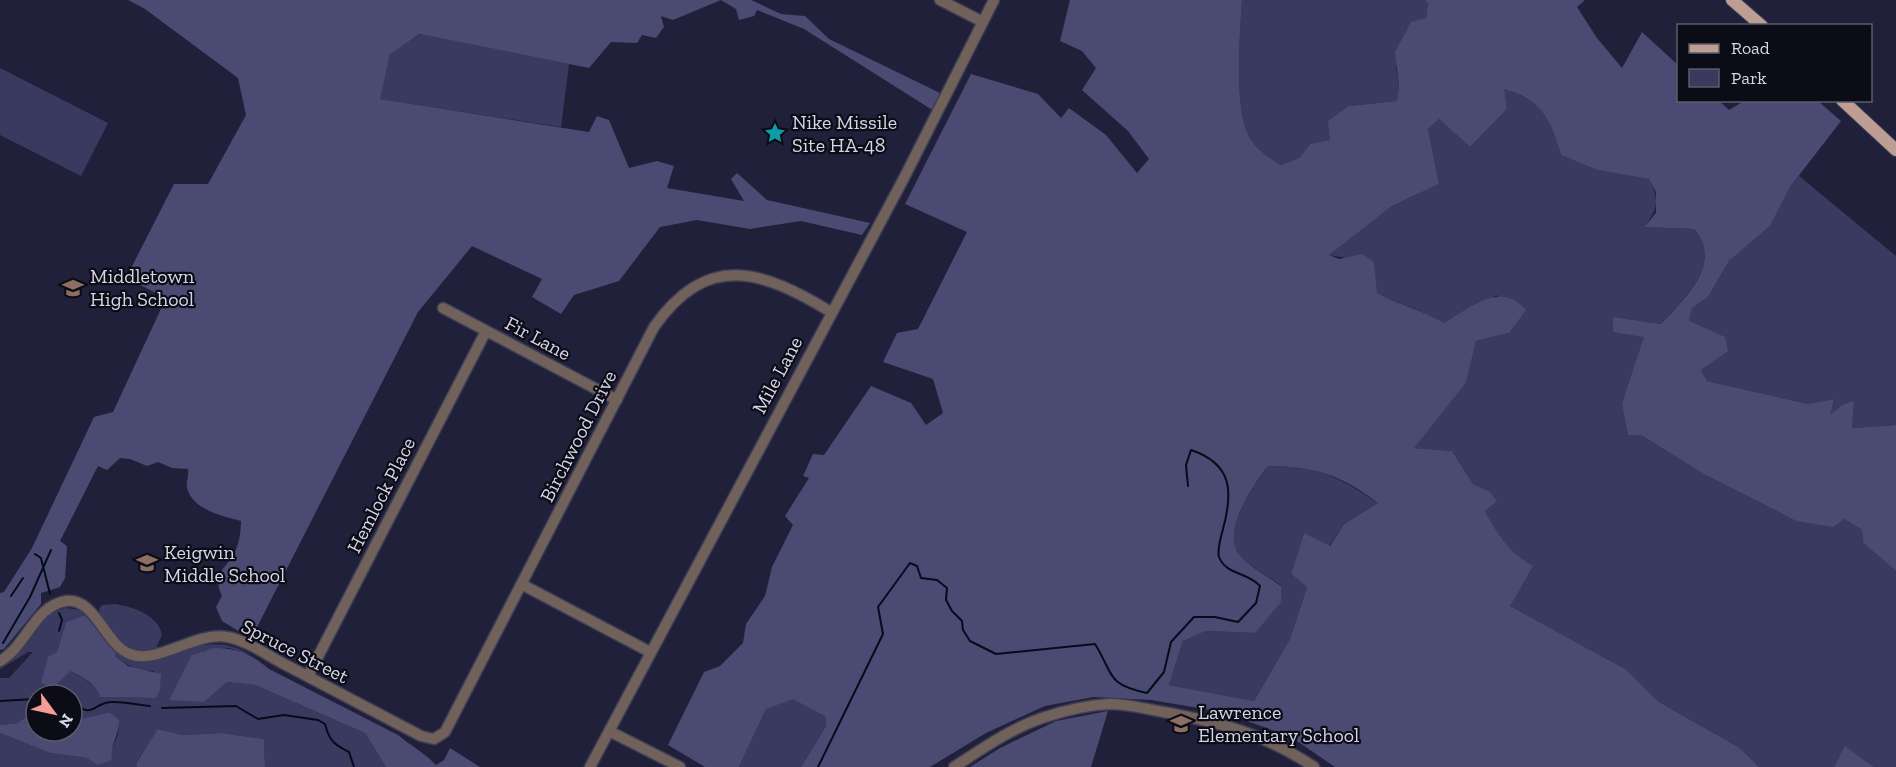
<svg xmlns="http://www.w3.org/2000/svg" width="1896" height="767" font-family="'Zilla Slab',serif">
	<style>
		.green { fill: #3a3960 }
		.forest { fill: #4b4a73; fill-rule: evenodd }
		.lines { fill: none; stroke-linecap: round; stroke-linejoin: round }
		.stream { stroke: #000e1a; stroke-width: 2 }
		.minor-casing { stroke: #3e3d56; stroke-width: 13 }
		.major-casing { stroke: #3e3d56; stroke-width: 14 }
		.minor { stroke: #70615b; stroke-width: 10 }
		.major { stroke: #be9e93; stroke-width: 12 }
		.labels { text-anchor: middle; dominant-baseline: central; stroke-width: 4.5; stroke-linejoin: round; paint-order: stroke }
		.poi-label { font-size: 20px; fill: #d5d5e7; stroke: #0c0c17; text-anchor: start }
		.street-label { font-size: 20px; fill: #d5d5e7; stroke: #0c0c17 }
	</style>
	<rect width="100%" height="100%" fill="#21203a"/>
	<path class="green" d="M1242,0H1425L1428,2L1426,18L1396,67L1399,86L1397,101L1349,106L1330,140L1310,144L1299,158L1281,165C1268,157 1254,148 1248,134C1234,104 1240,34 1242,0Z
		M421,34L569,64L561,127L379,99L390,53Z
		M0,68L108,123L81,176L0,135Z
		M1503,88C1545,104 1549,114 1561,155L1597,170L1649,179C1660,200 1658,209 1644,227L1694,229C1724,263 1684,298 1661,324L1613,317L1645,337L1622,403L1641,435L1702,473L1796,521L1844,519L1862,530L1863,543L1896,571V767H1874L1846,747L1834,767H1759L1740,748L1659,702L1627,670L1510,606L1516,557L1497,534L1485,511L1496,501L1489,491L1473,484L1452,451L1413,448L1466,383L1476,341L1509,333L1497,295L1444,323C1423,310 1399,304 1376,293L1374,262L1328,255L1392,206L1439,184L1428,129L1439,119L1470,147L1507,109Z
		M1799,176L1896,256V425L1852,428L1854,402L1829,415L1834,399L1808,404L1707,381L1701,370L1727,351L1689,321L1692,308L1708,297L1729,261L1770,226L1790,187Z
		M1268,466C1318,466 1337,476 1378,503L1344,524L1329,546L1304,533L1291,574L1307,587L1290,639L1254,701L1169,685L1183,641L1206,631L1255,633L1281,585C1268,576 1249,566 1239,554C1221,532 1254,485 1268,466Z
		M116,604C134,607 159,616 162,635L156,648L139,651C123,647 101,625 99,609L102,605Z
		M66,608L80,610L85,615L66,622L57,652C61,658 66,668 72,672C82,678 96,684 101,697L155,698L154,671C138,671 128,666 115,656L116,652C162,685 193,620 251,655L229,648L202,651L204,702L227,682L255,685L365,733L386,767H265L264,739L221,733L184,735L159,729L137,761V767H0V733L50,753L87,758L97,765C111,752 120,740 119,720L110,712L72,721V695H36V726L27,716L18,723L0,725V678H9L33,652H28L0,669V667C28,654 35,614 66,608Z
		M793,698L826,717V726L801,767H739L766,709Z"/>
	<path class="forest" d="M128,0H751L781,14L805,16L829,39L940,93L934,111L804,29L757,10L754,16L739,20L736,9L721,0L673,20L661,16L664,27L656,38L642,35L637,43L611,42L589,68L420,34L390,54L380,99L589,132L597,116L609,120L629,168L657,161L674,166L667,188L744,201L731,179L737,173L767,200L870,223L862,235L801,221L750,229L697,220L660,227L619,281L574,295L561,314L532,297L542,279L472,246L418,312L254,633L258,643L222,621L216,607L222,596C212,573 223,572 234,554C239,544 241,532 241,521C222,516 193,510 187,488C186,482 189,476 188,469L172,468L158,462L147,466L130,459L120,458L107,470L98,466L60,541L67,546L65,578L60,587L41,593V604L4,649L0,650V593L4,592L32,548L94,417L113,412L166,298L126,278L174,184H208L246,115L238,78L145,9Z
		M1070,0H1242C1240,34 1234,104 1248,134C1254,148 1268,157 1281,165L1299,158L1310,144L1330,140L1328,121L1349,106L1397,101L1399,86L1395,52L1411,22L1426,18L1428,3L1425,0H1585L1577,7L1597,38L1622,68L1642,32L1678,65V100L1719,101L1729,110L1744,101H1818L1841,121L1790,187L1770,226L1729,261L1708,297L1692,308L1689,321L1725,337L1728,351L1701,370L1707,381L1808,404L1834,399L1830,415L1842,405L1854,401L1852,428L1896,425V571L1863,543L1862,530L1844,519L1833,527L1796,521L1702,473L1641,435H1628L1622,403L1644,337L1613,332V317L1661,324C1684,299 1724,263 1694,229L1644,227L1656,213V192L1649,179L1597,170L1561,155C1550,118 1543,101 1504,89L1507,109L1470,147L1439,119L1428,129L1439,184L1392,206L1329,255L1339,259L1362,254L1374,262L1377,293C1399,305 1423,310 1444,323C1470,308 1501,280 1526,310L1509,333L1476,341L1466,383L1414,448L1452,451L1473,484L1489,491L1497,501L1485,511C1497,534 1509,553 1533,566L1510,606L1627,670L1659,702L1740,748L1759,767H1335L1291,737L1222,712L1151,700L1093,697L1045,706L986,733L930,767H801L826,726V717L793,699L766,709L739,767H705L668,745L704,672L720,666L743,643L746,624L765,596L772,567L793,525L785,516L809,478L803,476L813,454L824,455L871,386L911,403L926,425L943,413L933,379L883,362L897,333L918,329L967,232L905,204L971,74L1038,94L1061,118L1069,108L1106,135L1137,173L1149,159L1128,131L1082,90L1096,68L1082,51L1060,41ZM1268,466C1314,466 1341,475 1378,503L1344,524L1330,546L1304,533L1291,574L1307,587L1290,639L1254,701L1169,685L1183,641L1206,631L1255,633L1281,602V586C1268,576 1249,567 1239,554C1221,532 1254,484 1268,466Z
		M85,615L116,652L115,656L128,666L161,674L160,689L156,698L100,697C97,684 81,676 70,671L54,687L41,683L48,657L57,652L66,622Z
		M214,648C238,648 251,654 269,669L398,735C411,746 425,753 436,765L444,760L450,748L480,767H386L365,733L255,685L227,682L204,702L169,700L192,655Z
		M1108,711L1091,767H970L1000,748L1056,721Z
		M110,712L119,720C120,734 109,746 112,760L97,765L87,758L50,753L0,733V725L18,723L27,716L36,726V731H72V721Z
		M158,729L184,735L221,733L264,739L265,767H137V762Z
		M1845,746L1874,767H1834Z"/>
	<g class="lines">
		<path class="stream" d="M35,554L41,558L50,594
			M11,596L23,578
			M59,613L62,620L59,631
			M3,643L30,597L51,550
			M0,701L36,699
			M72,702C94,720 92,703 111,702C123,701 137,705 150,706
			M162,708L236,706L258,719L284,715L318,720L325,724C329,741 335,745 349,752L354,767
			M818,767L883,634L878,607L910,563L917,566L921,578L937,580L947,588L946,600L952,611L962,621L963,630L970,641L996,654L1095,644C1114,674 1105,684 1147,693L1164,672L1171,642L1194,617H1215L1238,622L1256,603L1260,586C1248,572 1226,575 1219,557C1217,549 1221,537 1223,529C1233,492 1233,464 1191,450L1186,465L1188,486"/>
		<defs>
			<path id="minor" d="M940,0L983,22
				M443,308L617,400
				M523,585L650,652
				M0,661C26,647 34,606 66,601C95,597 105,645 130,654C158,665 196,631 227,637C246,640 267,655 284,664C330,688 375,712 421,736L434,739L445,732L654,327C708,250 763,271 831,312
				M308,676L486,331
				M609,731L680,767
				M590,767L904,178L994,0
				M954,767C982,749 1010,729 1042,718C1063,711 1088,705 1110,704C1128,704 1146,709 1164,712C1222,723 1265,734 1314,767"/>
			<path id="major" d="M1732,0L1762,26
				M1842,100L1896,150"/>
		</defs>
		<use href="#minor" class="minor-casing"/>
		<use href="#major" class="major-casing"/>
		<use href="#minor" class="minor"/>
		<use href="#major" class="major"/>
	</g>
	<defs>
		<symbol id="sight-bare" viewBox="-9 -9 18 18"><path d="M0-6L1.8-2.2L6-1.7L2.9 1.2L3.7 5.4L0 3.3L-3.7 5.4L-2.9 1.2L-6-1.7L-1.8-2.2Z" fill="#0f9aa8" stroke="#0c0c17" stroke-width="2.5" paint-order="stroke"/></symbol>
		<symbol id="school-bare" viewBox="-9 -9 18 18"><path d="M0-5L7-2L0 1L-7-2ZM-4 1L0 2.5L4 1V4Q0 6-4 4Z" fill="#8d6e63" stroke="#0c0c17" stroke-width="2.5" paint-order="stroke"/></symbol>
	</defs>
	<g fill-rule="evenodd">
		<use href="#sight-bare" x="760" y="118" width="30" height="30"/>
		<use href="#school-bare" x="58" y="273" width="30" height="30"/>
		<use href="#school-bare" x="132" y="548" width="30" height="30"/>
		<use href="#school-bare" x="1166" y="709" width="30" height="30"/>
	</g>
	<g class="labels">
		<g class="poi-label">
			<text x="792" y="122">Nike Missile<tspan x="792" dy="23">Site HA-48</tspan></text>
			<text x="90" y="276">Middletown<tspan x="90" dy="23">High School</tspan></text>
			<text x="164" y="552">Keigwin<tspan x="164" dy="23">Middle School</tspan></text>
			<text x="1198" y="712">Lawrence<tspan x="1198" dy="23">Elementary School</tspan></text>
		</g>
		<g class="street-label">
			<text transform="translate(538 338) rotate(28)">Fir Lane</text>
			<text transform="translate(777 375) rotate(-62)">Mile Lane</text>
			<text transform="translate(578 436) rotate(-63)">Birchwood Drive</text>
			<text transform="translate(381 495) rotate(-63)">Hemlock Place</text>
			<text transform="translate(295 651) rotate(27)">Spruce Street</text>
		</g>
	</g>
	<rect x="1677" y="24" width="195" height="78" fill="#0c0c17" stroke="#5c5c6a" stroke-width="1.5"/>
	<rect x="1689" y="44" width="30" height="9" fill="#be9e93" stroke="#5c5c6a" stroke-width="1.5"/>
	<text x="1731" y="54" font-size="18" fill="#d5d5e7">Road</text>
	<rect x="1689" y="69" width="30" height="18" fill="#3a3960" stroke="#5c5c6a" stroke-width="1.5"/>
	<text x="1731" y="84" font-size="18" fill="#d5d5e7">Park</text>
	<g transform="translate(54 713) rotate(123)"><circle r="28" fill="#0c0c17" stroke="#5c5c6a" stroke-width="1.5"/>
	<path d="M0-4.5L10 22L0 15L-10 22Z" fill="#f59c95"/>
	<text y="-9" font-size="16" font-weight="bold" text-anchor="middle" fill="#d5d5e7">N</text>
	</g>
</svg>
